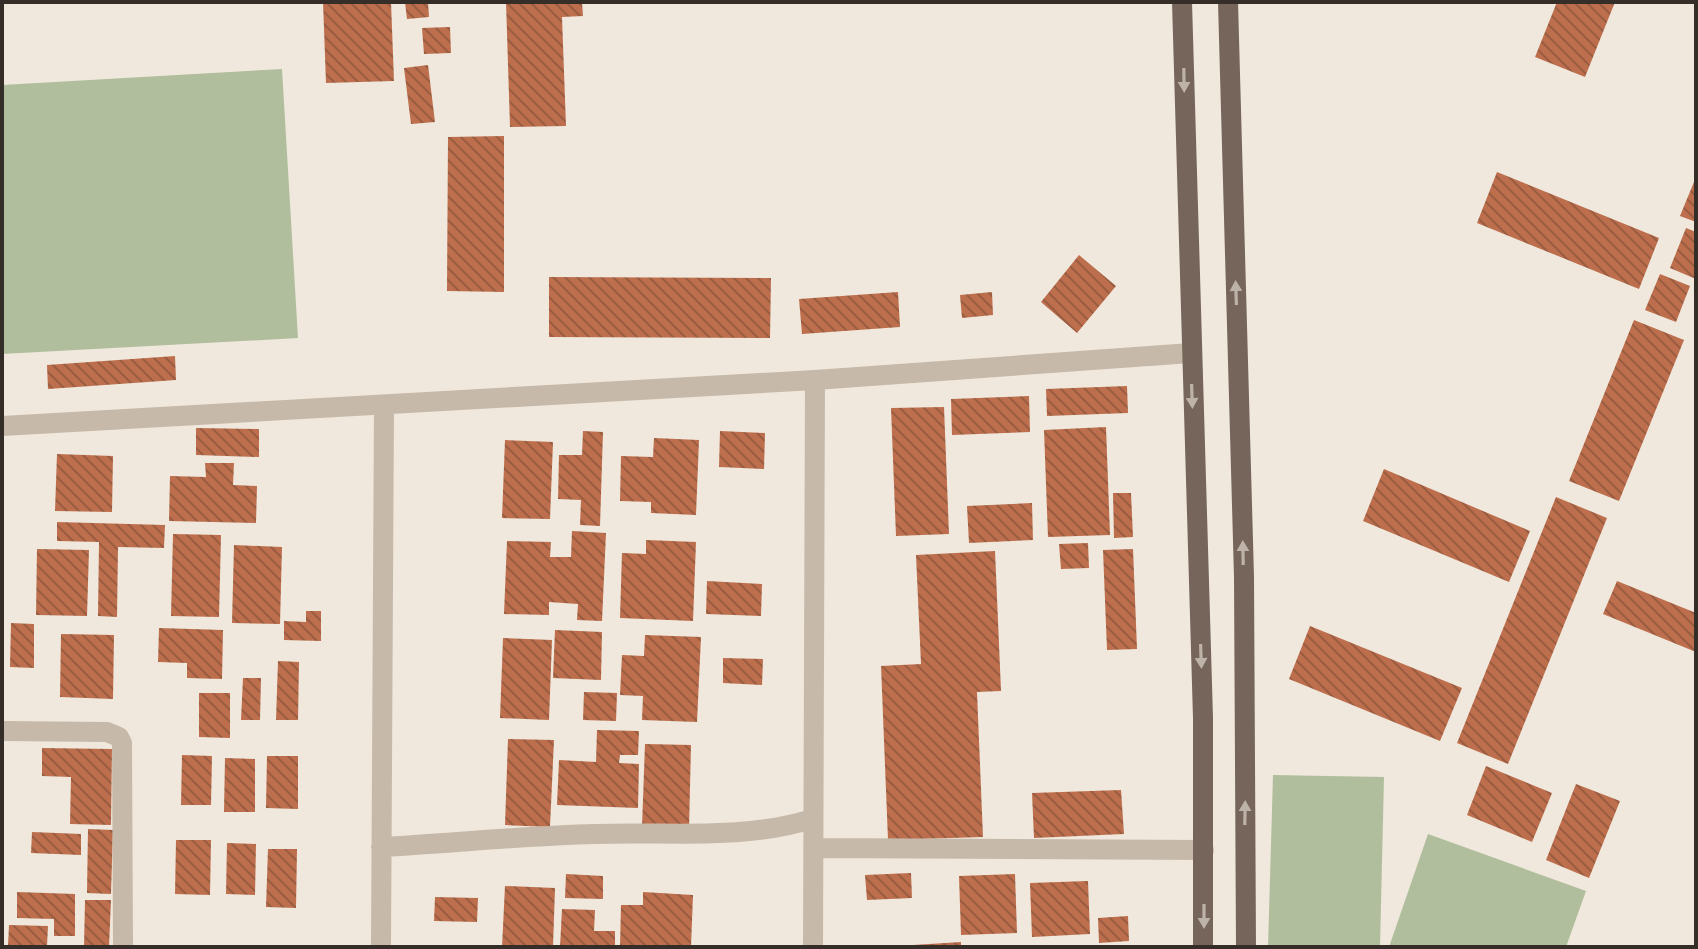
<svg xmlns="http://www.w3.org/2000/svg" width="1698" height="949" font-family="Signika,sans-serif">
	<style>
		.green { fill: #b1be9d }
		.building { fill: url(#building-back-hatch) }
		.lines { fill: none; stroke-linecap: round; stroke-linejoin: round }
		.minor { stroke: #c7b9a9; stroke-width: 20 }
		.major { stroke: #76655a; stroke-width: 20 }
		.oneway { fill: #beb3a8 }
	</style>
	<defs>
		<pattern id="building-back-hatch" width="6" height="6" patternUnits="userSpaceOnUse" patternTransform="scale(2)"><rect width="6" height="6" fill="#bd6f4d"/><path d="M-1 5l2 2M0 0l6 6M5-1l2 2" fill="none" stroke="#9a5c40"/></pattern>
	</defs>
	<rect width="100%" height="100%" fill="#f0e8dc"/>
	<path class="green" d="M282,69L298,338L2,354V85Z
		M1273,775L1384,777L1380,947H1268Z
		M1428,834L1586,891L1566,947H1389Z"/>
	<path class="building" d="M323,2H391L394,81L326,83Z
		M405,2H428L429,17L407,19Z
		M506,2H582L583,16L562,17L566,126L510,127Z
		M1557,2H1615L1585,77L1535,57Z
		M450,27L451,53L424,54L422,28Z
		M428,65L435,122L411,124L404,68Z
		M504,136V292L447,291L448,137Z
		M1497,172L1659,238L1639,289L1477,223Z
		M1696,177V222L1680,216Z
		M1686,228L1696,232V279L1670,268Z
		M1079,255L1116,286L1077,333L1041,302Z
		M1660,274L1690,286L1676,322L1645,310Z
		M549,277L771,278L770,338L549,337Z
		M898,292L900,327L802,334L799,299Z
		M992,292L993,315L962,318L960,295Z
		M1634,320L1684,340L1619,501L1569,481Z
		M175,356L176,380L48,389L47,365Z
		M1127,386L1128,413L1047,416L1046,389Z
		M1029,396L1030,432L952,435L951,399Z
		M944,407L949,534L896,536L891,408Z
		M1106,427L1110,535L1048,537L1044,430Z
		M196,428L259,429V457L196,455Z
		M583,431L603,432L600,526L580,525L581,500L558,499L559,455H582Z
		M720,431L765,433L764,469L719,467Z
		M654,438L699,440L696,515L651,513V502L620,501L621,456L653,457Z
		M505,440L553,442L550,519L502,518Z
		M57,454L113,456L112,512L55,511Z
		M205,463H234L233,485L257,486L256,523L169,521L170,476L206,477Z
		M1384,469L1530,531L1509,582L1363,521Z
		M1113,493H1131L1133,537L1114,538Z
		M1556,497L1607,518L1508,764L1457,743Z
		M1032,503L1033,540L969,543L967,506Z
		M57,522L165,525L164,548L118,547L117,617L98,616L99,542L57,541Z
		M572,531L606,533L602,621L577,620L578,604L549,602V615L504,614L507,541L551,542L550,557H571Z
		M173,534L221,535L219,617L171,616Z
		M646,540L696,542L693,621L620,618L622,553L646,554Z
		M1088,543L1089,568L1061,569L1059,544Z
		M234,545L282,547L280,624L232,623Z
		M37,549L89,550L87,616L36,615Z
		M1133,549L1137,649L1107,650L1103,550Z
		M995,551L1001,691L977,692L983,837L888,840L881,666L921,664L916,555Z
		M707,581L762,584L761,616L706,614Z
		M1617,581L1696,613V652L1603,614Z
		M306,611H321V641L284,640V621L306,622Z
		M11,623L34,624V668L10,667Z
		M1310,626L1462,688L1440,741L1289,679Z
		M159,628L223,630L222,679L187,678V663L158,662Z
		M555,630L602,632L601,680L553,678Z
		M61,634L114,635L113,699L60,697Z
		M645,635L701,637L697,722L642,720L643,696L620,695L622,655L644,656Z
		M503,638L552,640L549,720L500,718Z
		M723,658L763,659L762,685L723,683Z
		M278,661L299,662L298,720H276Z
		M243,678H261L260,720H241Z
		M584,692L617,693L616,721L583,720Z
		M199,693H230V738L199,737Z
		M597,730L639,731L638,755H620L619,763L639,764L638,808L557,805L559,760L596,762Z
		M508,739L554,740L550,827L505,825Z
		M645,744L691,745L689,829L642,827Z
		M42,748L112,749L111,825L70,824L71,777L42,776Z
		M182,755L212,756L211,805H181Z
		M267,756H298V809L266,808Z
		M225,758L255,759V812H224Z
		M1486,766L1552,793L1532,842L1467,815Z
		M1576,784L1620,801L1589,878L1546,860Z
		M1121,790L1124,834L1034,838L1032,793Z
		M88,829L113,830L111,894L87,893Z
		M32,832L81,834V855L31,853Z
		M176,840H211L210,895L175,894Z
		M227,843L256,844L255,895L226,894Z
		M268,849H297L296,908L266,907Z
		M911,873L912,898L867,900L865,875Z
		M566,874L603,876V899L565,898Z
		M1015,874L1017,933L961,935L959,876Z
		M1088,881L1090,934L1032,937L1030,883Z
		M505,886L555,888L553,947H502Z
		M17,892L75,894V936H54V919L17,918Z
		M643,892L693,895L691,947H620L621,905H643Z
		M435,897L478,898L477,922L434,921Z
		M85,900H111L109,947H84Z
		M562,909L595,910L594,931H615V947H560Z
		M1128,916L1129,941L1099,943L1098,918Z
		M9,925L48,926L47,946H8Z
		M961,942V947H913V945Z"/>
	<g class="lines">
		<path class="minor" d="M2,426L815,380L1191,353
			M2,731L107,732L119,737L122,743L123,947
			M381,847C452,843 523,836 594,834C668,831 741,841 812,819
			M814,848L1204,850
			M381,947L384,405
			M813,947L815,380"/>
		<path class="major" d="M1182,2L1203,718V947
			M1228,2L1244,577L1246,947"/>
	</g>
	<defs><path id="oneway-solid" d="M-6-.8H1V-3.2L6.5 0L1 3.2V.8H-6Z" transform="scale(2)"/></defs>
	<g class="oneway">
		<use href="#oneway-solid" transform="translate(1184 80) rotate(89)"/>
		<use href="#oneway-solid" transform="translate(1236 293) rotate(-92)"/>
		<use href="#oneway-solid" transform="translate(1192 396) rotate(88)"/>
		<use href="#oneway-solid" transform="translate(1243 553) rotate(-91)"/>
		<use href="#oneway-solid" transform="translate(1201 656) rotate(88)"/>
		<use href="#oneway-solid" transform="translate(1245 813) rotate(-89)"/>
		<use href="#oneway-solid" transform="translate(1204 916) rotate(90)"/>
	</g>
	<rect width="1698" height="949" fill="none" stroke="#352d28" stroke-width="8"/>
</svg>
